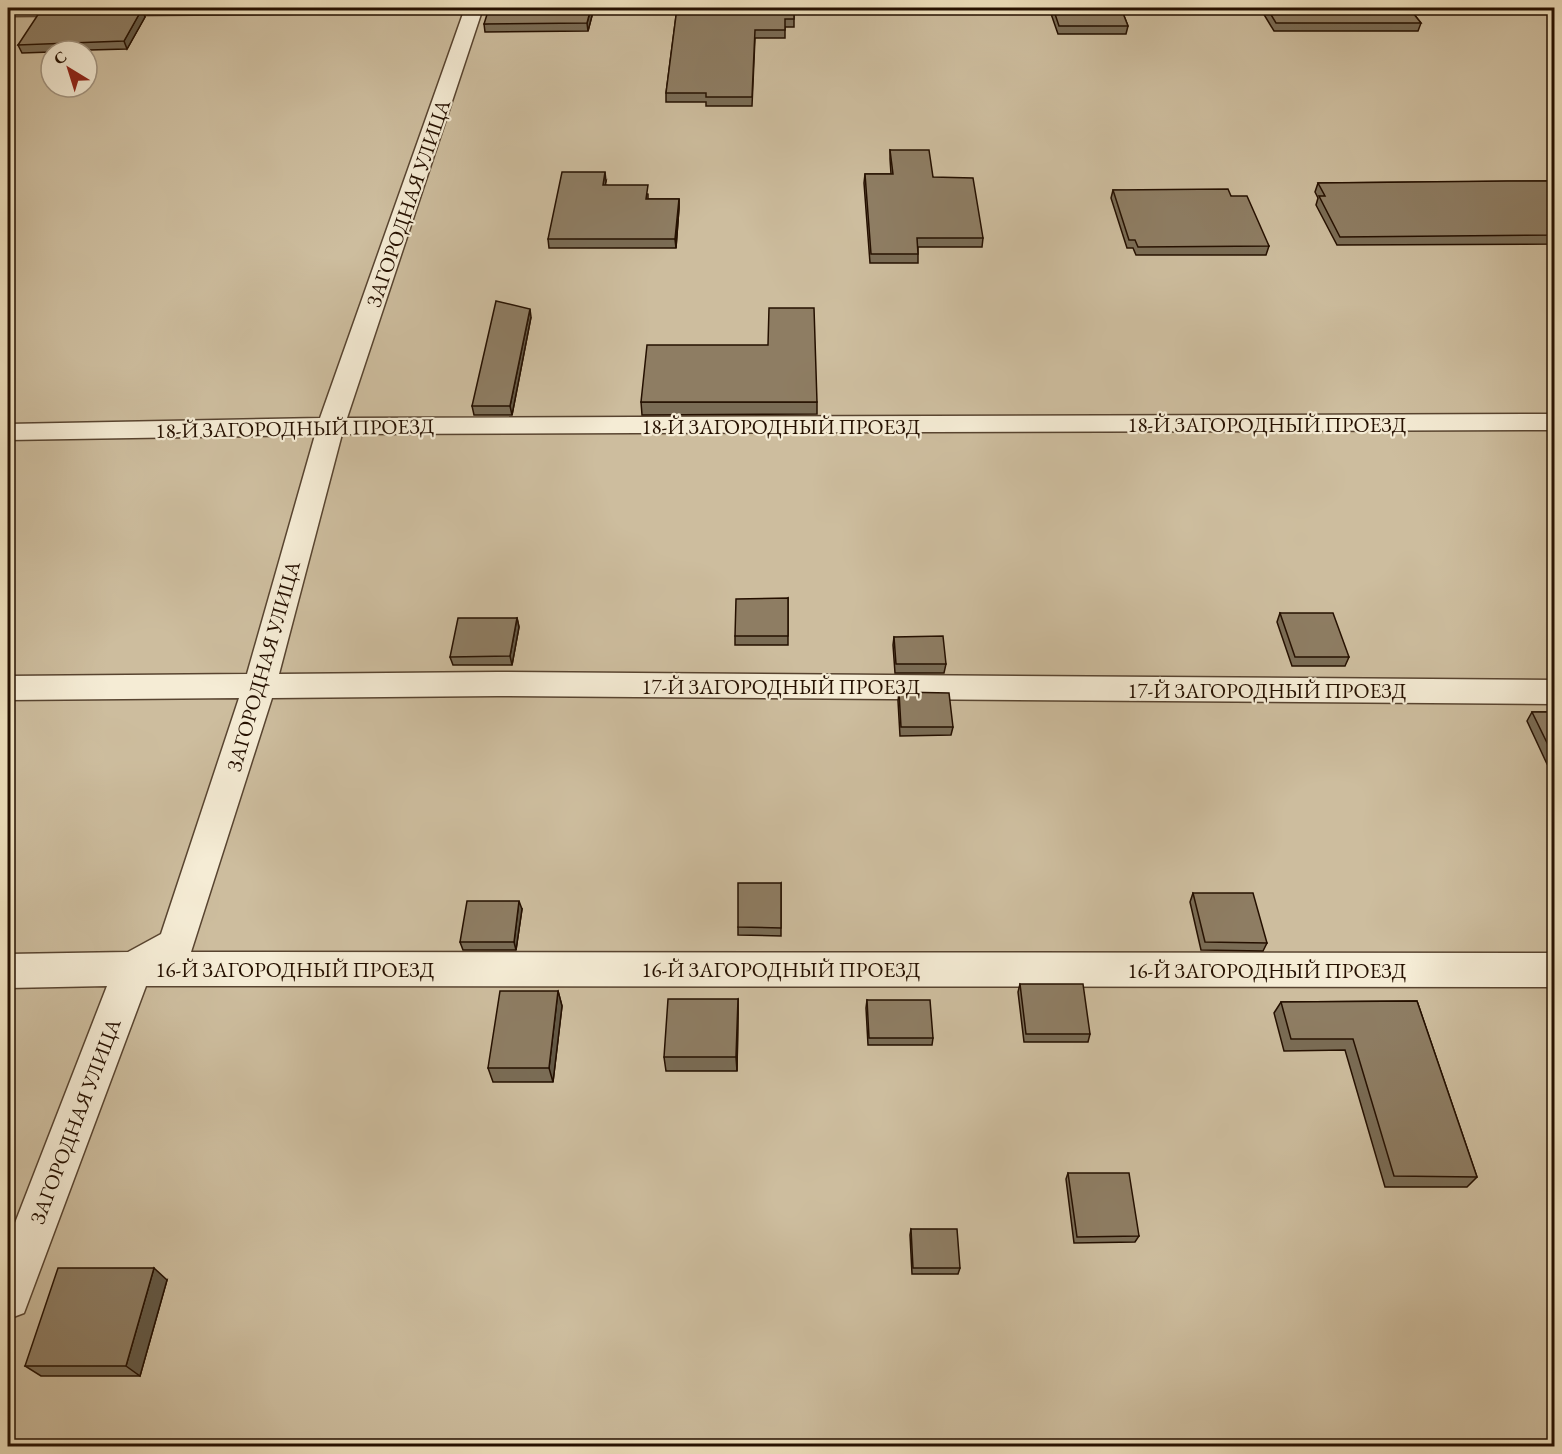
<svg xmlns="http://www.w3.org/2000/svg" width="1562" height="1454" font-family="'EB Garamond',serif">
	<style>
		.green { fill: #cdbd9e; stroke: #79664f; stroke-width: 1.5; fill-rule: evenodd }
		.lines { fill: none; stroke-linecap: round; stroke-linejoin: round }
		.minor-casing { stroke: #584430; stroke-width: 3 }
		.minor { fill: #f5ecd5; fill-rule: evenodd }
		.wall { fill: #7a6c55; stroke: #251000; stroke-width: 1.5 }
		.shaded-wall { fill: #635845; stroke: #251000; stroke-width: 1.5 }
		.building { fill: #8e7d63; stroke: #251000; stroke-width: 1.5 }
		.labels { text-anchor: middle; dominant-baseline: central; stroke-width: 4.5; stroke-linejoin: round; paint-order: stroke }
		.street-label { font-size: 21px; fill: #251000; stroke: #f5ecd5 }
	</style>
	<rect width="100%" height="100%" fill="#efe1be"/>
	<filter id="stains"><feTurbulence type="fractalNoise" baseFrequency=".00333" numOctaves="4"/><feColorMatrix values="0 0 0 0 .2 0 0 0 0 .09 0 0 0 0 .02 0 0 0 .5 -.17"/></filter>
	<radialGradient id="worn" r=".72"><stop offset=".6" stop-color="#630" stop-opacity="0"/><stop offset="1" stop-color="#630" stop-opacity=".3"/></radialGradient>
	<path class="green" d="M8,8H1554V1446H8ZM51,51H87V87H51Z"/>
	<g class="lines">
		<defs>
			<path id="minor" d="M8,8H370L367,12L361,13L8,16Z
				M465,8H483L347,418L1554,414V430L342,434L279,674L497,672L1554,680V704L497,696L272,698L191,952L1554,953V987L146,986L24,1313L8,1319V1241L107,986L8,988V954L128,952L161,934L239,698L8,700V676L247,674L315,435L8,440V424L320,418Z
				M1330,8H1554V13H1339L1333,12Z"/>
		</defs>
		<use href="#minor" class="minor-casing"/>
		<use href="#minor" class="minor"/>
	</g>
	<path class="wall" d="M594,8L588,31L485,32L484,24Z
		M677,8H794V27H785V38H755L752,106H706V102H666V93Z
		M1049,8H1121L1128,26L1126,34H1058Z
		M1260,8H1409L1421,23L1418,31H1274Z
		M142,9L145,17L127,49L51,51V52L22,53L18,45Z
		M890,150L933,177L983,238L982,247H918V263H870L864,183L865,174H891L890,159Z
		M606,181L605,185L648,194V199H679V208L676,248H549L548,239Z
		M1554,181V244L1337,245L1316,205L1318,198L1315,192L1318,183Z
		M1113,190L1231,196L1269,246L1266,255H1136L1133,248H1127L1111,198Z
		M531,317L512,415H474L472,406Z
		M641,402H817V414L642,415Z
		M788,598V645H735V636Z
		M1280,613L1349,657L1345,666H1292L1277,622Z
		M517,618L519,627L512,665H453L450,657Z
		M894,637L946,664L944,673H895L893,645Z
		M899,692L953,727L951,735L900,736L898,701Z
		M1532,712H1554V764H1547L1527,721Z
		M781,883V936L738,935V927Z
		M1193,893L1267,943L1263,951L1201,950L1190,902Z
		M522,909L516,950H463L460,942Z
		M1020,984L1090,1034L1088,1042H1024L1018,992Z
		M558,991L562,1006L553,1082H493L488,1068Z
		M738,999V1014L737,1071H666L664,1057Z
		M867,1000L933,1038L932,1045H868L866,1008Z
		M1417,1001L1477,1177L1467,1187H1385L1345,1050L1284,1051L1274,1013L1281,1002Z
		M1068,1173L1139,1236L1135,1242L1074,1243L1066,1179Z
		M911,1229L960,1268L958,1274H912L910,1235Z
		M167,1280L140,1376H41L25,1366Z"/>
	<path class="shaded-wall" d="M591,8H594L588,31L587,23Z
		M142,9L145,17L127,49L124,41Z
		M605,172L606,181L604,193L603,185Z
		M679,199V208L676,248L675,239Z
		M530,309L531,317L512,415L510,406Z
		M517,618L519,627L512,665L510,656Z
		M519,901L522,909L516,950L514,942Z
		M558,991L562,1006L553,1082L549,1068Z
		M738,999V1014L737,1071L736,1057Z
		M154,1268L167,1280L140,1376L126,1366Z"/>
	<path class="building" d="M489,8H591L587,23L484,24Z
		M677,8H794V19H785V30H755L752,97H706V93H666Z
		M1053,8H1121L1128,26H1059Z
		M1267,8H1409L1421,23H1276Z
		M142,9L124,41L18,45L41,10Z
		M890,150H929L933,177L973,178L983,238H917L918,254H871L865,174H893Z
		M562,172H605L603,185H648L646,199H679L675,239H548Z
		M1507,181H1554V235L1340,237L1319,196H1325L1318,183Z
		M1228,189L1231,196H1247L1269,246L1138,247L1135,240H1129L1113,190Z
		M496,301L530,309L510,406H472Z
		M769,308H814L817,402H641L647,345H768Z
		M788,598V636H735L736,599Z
		M1280,613H1333L1349,657H1295Z
		M458,618H517L510,656L450,657Z
		M943,636L946,664H896L894,637Z
		M899,692L949,693L953,727H901Z
		M1532,712H1554V755H1553Z
		M738,883H781V928L738,927Z
		M1193,893H1253L1267,943L1205,942Z
		M467,901H519L514,942H460Z
		M1020,984H1083L1090,1034H1026Z
		M500,991H558L549,1068H488Z
		M668,999H738L736,1057H664Z
		M867,1000H930L933,1038H869Z
		M1417,1001L1477,1177L1394,1176L1353,1039H1291L1281,1002Z
		M1068,1173H1129L1139,1236L1077,1237Z
		M911,1229H957L960,1268H913Z
		M58,1268H154L126,1366H25Z"/>
	<g class="labels">
		<g class="street-label">
			<text transform="translate(408 203) rotate(-71)">ЗАГОРОДНАЯ УЛИЦА</text>
			<text x="1267" y="424">18-Й ЗАГОРОДНЫЙ ПРОЕЗД</text>
			<text x="781" y="426">18-Й ЗАГОРОДНЫЙ ПРОЕЗД</text>
			<text transform="translate(295 428) rotate(-1)">18-Й ЗАГОРОДНЫЙ ПРОЕЗД</text>
			<text transform="translate(263 666) rotate(-74)">ЗАГОРОДНАЯ УЛИЦА</text>
			<text x="781" y="686">17-Й ЗАГОРОДНЫЙ ПРОЕЗД</text>
			<text x="1267" y="690">17-Й ЗАГОРОДНЫЙ ПРОЕЗД</text>
			<text x="295" y="969">16-Й ЗАГОРОДНЫЙ ПРОЕЗД</text>
			<text x="781" y="969">16-Й ЗАГОРОДНЫЙ ПРОЕЗД</text>
			<text x="1267" y="970">16-Й ЗАГОРОДНЫЙ ПРОЕЗД</text>
			<text transform="translate(75 1121) rotate(-69)">ЗАГОРОДНАЯ УЛИЦА</text>
		</g>
	</g>
	<rect width="1562" height="1454" fill="none" stroke="#efe1be" stroke-width="30"/>
	<rect x="9" y="9" width="1544" height="1436" fill="none" stroke="#251000" stroke-width="3"/>
	<rect x="15" y="15" width="1532" height="1424" fill="none" stroke="#251000" stroke-width="1.5"/>
	<g transform="translate(69 69) rotate(322)"><circle r="28" fill="#f5ecd5" stroke="#a29480" stroke-width="1.5"/>
	<path d="M0-4.5L10 22L0 15L-10 22Z" fill="#8f2418"/>
	<text y="-9" font-size="16" font-weight="bold" text-anchor="middle" fill="#251000">С</text>
	</g>
	<rect width="100%" height="100%" filter="url(#stains)"/>
	<rect width="100%" height="100%" fill="url(#worn)"/>
</svg>
